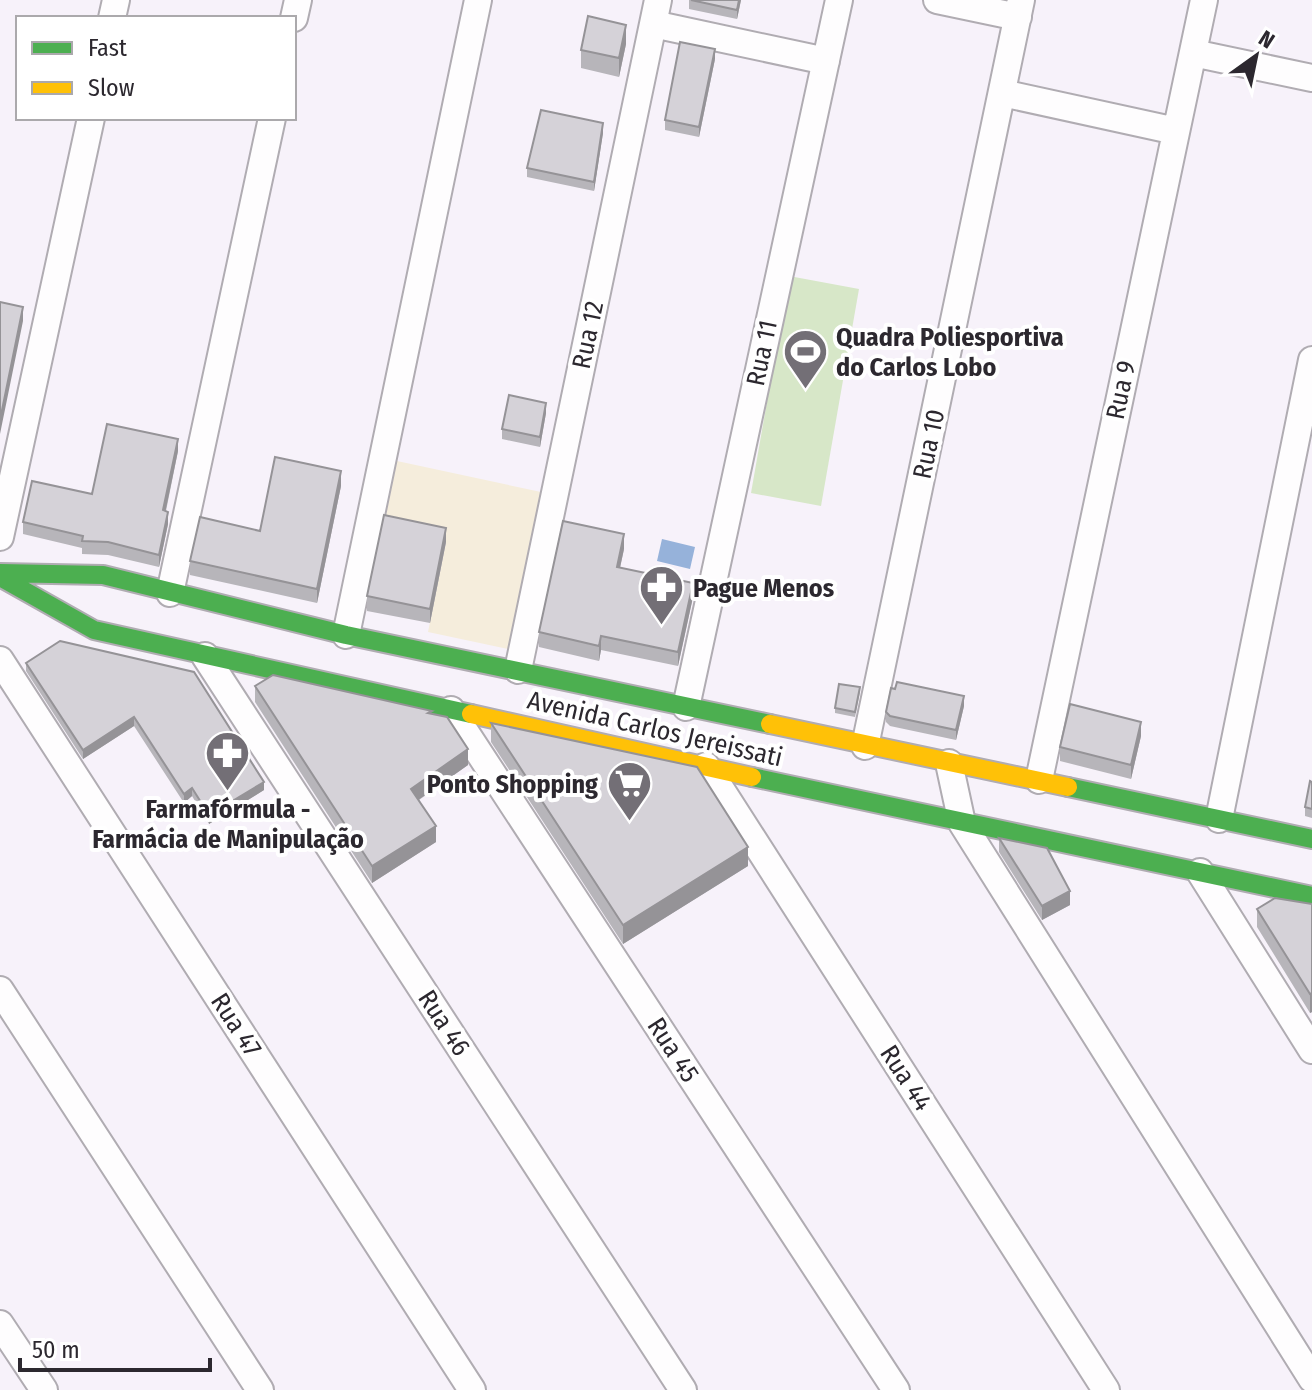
<svg xmlns="http://www.w3.org/2000/svg" width="1312" height="1390" font-family="'Fira Sans Condensed',sans-serif">
	<style>
		.green { fill: #d7e7c8 }
		.sand { fill: #f5eddc }
		.water { fill: #96b2da }
		.lines { fill: none; stroke-linecap: round; stroke-linejoin: round }
		.street-casing { stroke: #b0acb2; stroke-width: 30 }
		.fast-casing { stroke: #b0acb2; stroke-width: 22 }
		.slow-casing { stroke: #b0acb2; stroke-width: 22 }
		.street { stroke: #fefdfe; stroke-width: 26 }
		.fast { stroke: #4caf50; stroke-width: 18 }
		.slow { stroke: #ffc107; stroke-width: 18 }
		.wall { fill: #b7b5ba }
		.shaded-wall { fill: #959397 }
		.building { fill: #d5d2d8; stroke: #959397; stroke-width: 2 }
		.labels { text-anchor: middle; dominant-baseline: central; stroke-width: 8; stroke-linejoin: round; paint-order: stroke }
		.street-label { font-size: 26px; fill: #2c282f; stroke: #fff }
		.poi-label { font-size: 26px; font-weight: bold; fill: #2c282f; stroke: #fff; text-anchor: start }
	</style>
	<rect width="100%" height="100%" fill="#f7f2fa"/>
	<path class="green" d="M789,276L859,289L821,506L751,493Z"/>
	<path class="sand" d="M397,461L541,492L508,649L428,632L446,542L383,529Z"/>
	<path class="water" d="M662,539L695,547L690,569L657,561Z"/>
	<g class="lines">
		<defs>
			<path id="street" d="M937,0L1018,17
				M112,18L116,0
				M294,18L298,0
				M653,24L826,61
				M1193,53L1312,78
				M1002,93L1176,131
				M0,537L91,118
				M170,593L272,118
				M346,635L478,0
				M205,656L683,1390
				M0,660L472,1390
				M518,670L658,0
				M686,707L839,0
				M451,710L896,1390
				M865,746L1021,0
				M949,763L962,823L1312,1379
				M706,766L1106,1390
				M1039,780L1204,0
				M1219,819L1312,360
				M1200,872L1312,1050
				M0,990L260,1390
				M0,1324L44,1390"/>
			<path id="fast" d="M0,573L103,575L346,635L770,724
				M0,577L94,630L471,714
				M752,777L1312,896
				M1068,787L1312,839"/>
			<path id="slow" d="M471,714L752,777
				M770,724L1068,787"/>
		</defs>
		<use href="#street" class="street-casing"/>
		<use href="#fast" class="fast-casing"/>
		<use href="#slow" class="slow-casing"/>
		<use href="#street" class="street"/>
		<use href="#fast" class="fast"/>
		<use href="#slow" class="slow"/>
	</g>
	<path class="wall" d="M689,0H741L737,19L689,9Z
		M626,44L619,77L581,68V50Z
		M715,59L699,137L665,130V120Z
		M603,133L594,191L527,177V168Z
		M546,413L540,447L502,439V429Z
		M178,451L166,511L168,524L159,567L108,555L82,554V548L23,534V522L92,494Z
		M341,486L317,603L190,575V561L260,531Z
		M446,542L430,623L367,611V596Z
		M624,549L620,568L693,597L678,666L601,650L599,661L539,647V632Z
		M60,641L264,790L209,824L192,796L184,803L134,726L83,759L26,671V663Z
		M255,686L432,714L468,765L419,800L436,842L372,883L255,702Z
		M860,692L855,717L835,713V708Z
		M964,706L956,740L890,726L886,722V712Z
		M491,723L748,866L623,944L491,742Z
		M1141,736L1131,779L1060,761V747Z
		M1312,782V818L1305,816V807Z
		M999,838L1070,905L1042,920L999,852Z
		M1312,904V1012L1310,1013L1257,927V909Z"/>
	<path class="shaded-wall" d="M739,0H741L737,19V10Z
		M626,25V44L619,77V58Z
		M715,49V59L699,137V127Z
		M603,123V133L594,191V182Z
		M23,307V321L0,434V420Z
		M546,403V413L540,447V437Z
		M178,439V451L163,523V510Z
		M341,471V486L317,603V589Z
		M168,512V524L159,567V555Z
		M446,528V542L430,623V609Z
		M624,534V549L617,581V567Z
		M693,583V597L678,666V652Z
		M601,636V650L599,661V646Z
		M964,696V706L956,740V730Z
		M134,717V726L83,759V750Z
		M1141,722V736L1131,779V765Z
		M468,749V765L411,805V789Z
		M264,782V790L209,824V815Z
		M192,788V796L184,803V794Z
		M436,826V842L372,883V866Z
		M748,847V866L623,944V925Z
		M1070,891V905L1042,920V906Z
		M1312,993V1012L1310,1013V994Z"/>
	<path class="building" d="M691,0H739L737,10Z
		M588,16L626,25L619,58L581,50Z
		M680,42L715,49L699,127L665,120Z
		M541,110L603,123L594,182L527,168Z
		M0,302L23,307L0,420Z
		M509,395L546,403L540,437L502,429Z
		M107,424L178,439L163,510L168,512L159,555L108,542L82,541L83,536L23,522L32,481L92,494Z
		M275,457L341,471L317,589L190,561L200,517L260,531Z
		M384,515L446,528L430,609L367,596Z
		M563,521L624,534L617,567L693,583L678,652L601,636L599,646L539,632Z
		M60,641L194,672L264,782L209,815L192,788L184,794L134,717L83,750L26,663Z
		M273,675L432,711L428,713L447,717L468,749L411,789L436,826L372,866L255,686Z
		M897,682L964,696L956,730L890,716L886,712L891,688L895,689Z
		M839,684L860,687L855,712L835,708Z
		M1070,704L1141,722L1131,765L1060,747Z
		M491,723L697,767L748,847L623,925Z
		M1310,781L1312,782V809L1305,807Z
		M999,838L1047,848L1070,891L1042,906Z
		M1275,898L1312,904V993L1310,994L1257,909Z"/>
	<defs>
		<symbol id="stadium-pin" viewBox="-11 -11 22 30"><path d="M0 17L-7.5 6A9.5 9.5 0 1 1 7.5 6Z" fill="#736f76" stroke="#fff"/><path d="M0-5a6.5 5 0 1 0 0 10a6.5 5 0 1 0 0-10ZM-3.5-1.8h7v3.6h-7Z" fill="#fff"/></symbol>
		<symbol id="pharmacy-pin" viewBox="-11 -11 22 30"><path d="M0 17L-7.5 6A9.5 9.5 0 1 1 7.5 6Z" fill="#736f76" stroke="#fff"/><path d="M-2-6h4v4h4v4h-4v4h-4v-4h-4v-4h4Z" fill="#fff"/></symbol>
		<symbol id="supermarket-pin" viewBox="-11 -11 22 30"><path d="M0 17L-7.5 6A9.5 9.5 0 1 1 7.5 6Z" fill="#736f76" stroke="#fff"/><path d="M-6-5.5h2.5l.6 2H6L4.5 2H-2.5L-4.4-4H-6ZM-1.5 3.2a1.3 1.3 0 1 0 .1 0ZM3 3.2a1.3 1.3 0 1 0 .1 0Z" fill="#fff"/></symbol>
	</defs>
	<g fill-rule="evenodd">
		<use href="#stadium-pin" x="780" y="326" width="51" height="69"/>
		<use href="#pharmacy-pin" x="636" y="562" width="51" height="69"/>
		<use href="#pharmacy-pin" x="202" y="728" width="51" height="69"/>
		<use href="#supermarket-pin" x="604" y="758" width="51" height="69"/>
	</g>
	<g class="labels">
		<g class="street-label">
			<text transform="translate(588 335) rotate(-78)">Rua 12</text>
			<text transform="translate(762 353) rotate(-78)">Rua 11</text>
			<text transform="translate(1121 390) rotate(-78)">Rua 9</text>
			<text transform="translate(929 444) rotate(-78)">Rua 10</text>
			<text transform="translate(655 729) rotate(13)">Avenida Carlos Jereissati</text>
			<text transform="translate(444 1023) rotate(57)">Rua 46</text>
			<text transform="translate(236 1025) rotate(57)">Rua 47</text>
			<text transform="translate(673 1050) rotate(57)">Rua 45</text>
			<text transform="translate(906 1078) rotate(57)">Rua 44</text>
		</g>
		<g class="poi-label">
			<text x="836" y="337">Quadra Poliesportiva<tspan x="836" dy="30">do Carlos Lobo</tspan></text>
			<text x="693" y="588">Pague Menos</text>
			<text x="598" y="784" text-anchor="end">Ponto Shopping</text>
			<text x="228" y="809" text-anchor="middle">Farmafórmula -<tspan x="228" dy="30">Farmácia de Manipulação</tspan></text>
		</g>
	</g>
	<rect x="16" y="16" width="280" height="104" fill="#ffffff" stroke="#aba9ac" stroke-width="2"/>
	<rect x="32" y="42" width="40" height="12" fill="#4caf50" stroke="#aba9ac" stroke-width="2"/>
	<text x="88" y="56" font-size="24" fill="#2c282f">Fast</text>
	<rect x="32" y="82" width="40" height="12" fill="#ffc107" stroke="#aba9ac" stroke-width="2"/>
	<text x="88" y="96" font-size="24" fill="#2c282f">Slow</text>
	<g transform="translate(1256 56) rotate(33)" stroke="#ffffff" stroke-width="6" paint-order="stroke">
	<path d="M0-6L14 30L0 20L-14 30Z" fill="#2c282f"/>
	<text y="-12" font-size="22" font-weight="bold" text-anchor="middle" fill="#2c282f">N</text>
	</g>
	<path d="M20 1358v12h190v-12" fill="none" stroke="#2c282f" stroke-width="4"/>
	<text x="32" y="1358" font-size="24" fill="#2c282f" stroke="#ffffff" stroke-width="6" paint-order="stroke">50 m</text>
</svg>
